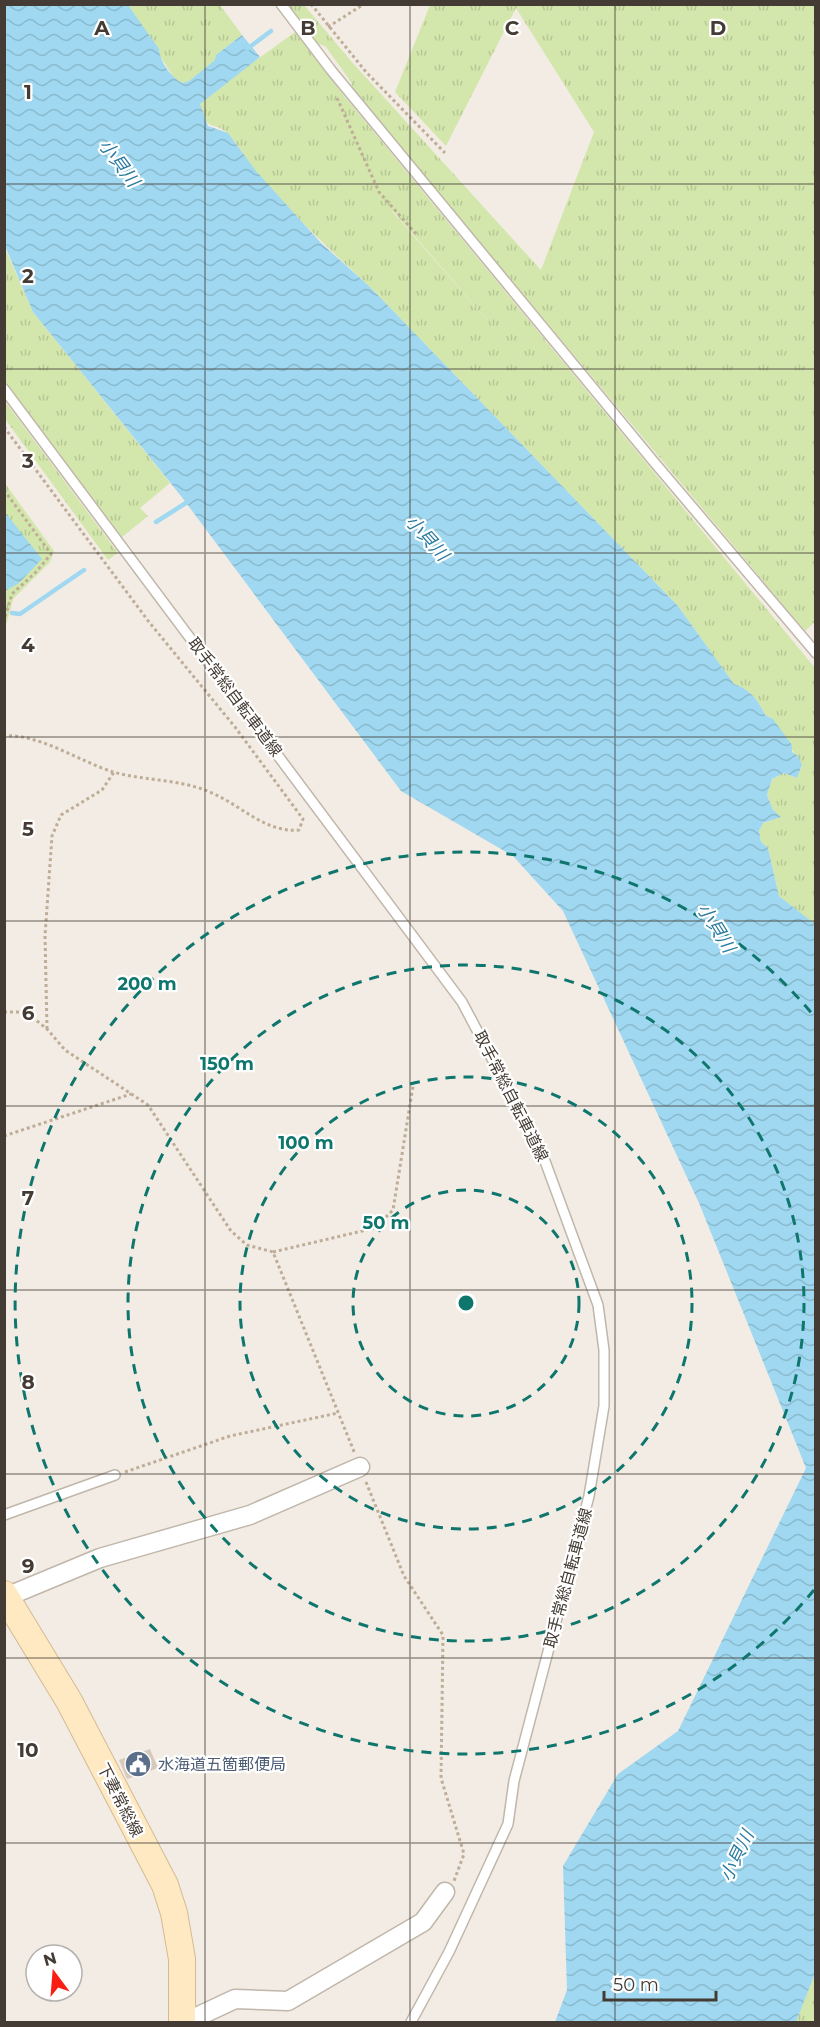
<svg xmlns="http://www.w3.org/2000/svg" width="820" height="2027" font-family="Montserrat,'Noto Sans JP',sans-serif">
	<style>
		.grass { fill: url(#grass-tufts); fill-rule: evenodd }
		.water { fill: url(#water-waves) }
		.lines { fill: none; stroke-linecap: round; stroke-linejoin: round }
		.stream { stroke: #9fd8f0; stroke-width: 4.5 }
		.building { fill: #d7cabd }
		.service-casing { stroke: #c0b6aa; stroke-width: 12 }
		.minor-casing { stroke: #c0b6aa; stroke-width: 21 }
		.secondary-casing { stroke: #d3bb94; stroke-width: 28 }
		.path { stroke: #bfad98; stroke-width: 3; stroke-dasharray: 3 3; stroke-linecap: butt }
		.service { stroke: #fff; stroke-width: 9 }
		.minor { stroke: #fff; stroke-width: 18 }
		.secondary { stroke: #ffe9c2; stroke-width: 26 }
		.grid { fill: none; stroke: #443c34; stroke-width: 1.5; stroke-opacity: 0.55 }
		.ring { fill: none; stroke: #0f766e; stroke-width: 3; stroke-dasharray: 10 8 }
		.labels { text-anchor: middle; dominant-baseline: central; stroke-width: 4.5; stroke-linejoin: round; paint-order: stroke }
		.street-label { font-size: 16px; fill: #443c34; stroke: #fff }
		.service-label { font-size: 16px; fill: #4e5e75; stroke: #fff; text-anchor: start }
		.water-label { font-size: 18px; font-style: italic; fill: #2b7ba0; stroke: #fff }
		.grid-label { font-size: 20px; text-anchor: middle; font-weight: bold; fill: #443c34; stroke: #fff; stroke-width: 4.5; stroke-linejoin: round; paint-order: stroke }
		.centre { fill: #0f766e; stroke: #fff; stroke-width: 3 }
		.ring-label { font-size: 18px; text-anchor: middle; font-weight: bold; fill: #0f766e; stroke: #fff; stroke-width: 4.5; stroke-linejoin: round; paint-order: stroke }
	</style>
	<defs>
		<pattern id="grass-tufts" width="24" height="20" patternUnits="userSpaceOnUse" patternTransform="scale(1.5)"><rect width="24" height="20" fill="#d3e7ac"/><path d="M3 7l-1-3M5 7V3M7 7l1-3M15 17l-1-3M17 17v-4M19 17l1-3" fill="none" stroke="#b6c795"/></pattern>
		<pattern id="water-waves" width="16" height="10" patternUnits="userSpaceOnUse" patternTransform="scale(1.5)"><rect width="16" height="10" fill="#9fd8f0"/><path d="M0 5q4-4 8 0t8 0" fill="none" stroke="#8abace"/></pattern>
	</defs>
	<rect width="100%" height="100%" fill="#f2ece4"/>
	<path class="grass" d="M128,5H220L242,35L216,55V60L189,81L182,83L174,78Z
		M287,5H304L351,61L541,270L594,132L516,8L446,146L395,92L430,5H815L816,621L805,631L417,168L353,91L351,82L326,47L317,43Z
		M295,32L345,97L815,668V925L779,896L768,848L761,842L759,831L763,823L771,821L773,810L767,795L772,779L784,773L797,778L802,766L773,719L765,715C759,701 750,689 734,684L678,606L370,287C330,250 291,213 256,172C246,160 239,145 228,134C212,118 208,136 200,104L208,95ZM392,211H393L533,373Z
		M4,246L33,312L170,483L140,508L148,516L122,537L5,383Z
		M4,400L118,553L108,560L5,419Z
		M4,482L54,551L50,562L13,599L6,626Z
		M815,1971V2022H796L815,1972Z"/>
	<path class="water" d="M4,5H128L159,49C160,62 171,77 182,83L189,81L215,60L216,55L242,35L260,57L200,104L208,126L228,133L256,171L321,243L370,287L678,606L734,684C750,689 759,701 765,715L773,719L792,745V752L798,756L802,765L797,778L784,773L772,779L767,795L773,810L781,817L763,823L759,831L761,842L768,848L779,896L816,925V1971L796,2022H555L567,1990L563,1866L618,1774L678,1731L806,1468L699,1203L563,911L513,856L401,791L181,496L33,312L5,246Z
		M4,511L42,559L19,583L5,591Z"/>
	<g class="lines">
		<path class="stream" d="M247,49L271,31
			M156,522L189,501
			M12,613L20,614L84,570"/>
	</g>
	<path class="building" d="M150,1749L158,1768L127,1779L119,1760Z"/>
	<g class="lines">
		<defs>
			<path id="service" d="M281,4L331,70L654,462L816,653
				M4,389L462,1002L542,1153L598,1305L604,1350V1406L589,1496L514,1781L508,1824L449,1952L411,2022
				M4,1515L115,1475"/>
			<path id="minor" d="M6,1597L100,1558L250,1515L360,1467
				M186,2022L235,1999L288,2001L423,1922L445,1892"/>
			<path id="secondary" d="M4,1594L69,1701L165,1885L174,1913L182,1959V2022"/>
		</defs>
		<use href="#service" class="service-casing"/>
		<use href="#minor" class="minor-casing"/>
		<use href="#secondary" class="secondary-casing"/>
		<path class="path" d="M311,4L366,72L445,153
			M328,27L364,4
			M337,98L379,192L416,234
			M4,427L149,622L235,727L303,819L299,830C266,833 242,806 212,793C182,779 145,781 113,772C81,762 38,733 4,736
			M4,490L51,554L36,572L12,594L4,620
			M4,1012H26L47,1029L65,1050L148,1105L231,1231L247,1245L273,1252L355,1454
			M47,1029L45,936L52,836L61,815L102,790L114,772
			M4,1136L131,1094
			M273,1252L375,1228L393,1210L413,1086
			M125,1472L230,1436L338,1413
			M366,1482L404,1576L443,1635L441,1778L464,1854L454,1881"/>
		<use href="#service" class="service"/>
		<use href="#minor" class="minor"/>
		<use href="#secondary" class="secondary"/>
	</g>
	<path class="grid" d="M205,4V2022M410,4V2022M615,4V2022M4,184H816M4,369H816M4,553H816M4,737H816M4,921H816M4,1106H816M4,1290H816M4,1474H816M4,1658H816M4,1843H816"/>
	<g class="ring">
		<circle cx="466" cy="1303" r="113"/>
		<circle cx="466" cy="1303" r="226"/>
		<circle cx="466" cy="1303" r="338"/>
		<path d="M814 1590A451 451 0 1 1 814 1016"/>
	</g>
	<defs>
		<symbol id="civic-disc" viewBox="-11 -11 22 22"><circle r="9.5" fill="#5c6f8a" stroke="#fff"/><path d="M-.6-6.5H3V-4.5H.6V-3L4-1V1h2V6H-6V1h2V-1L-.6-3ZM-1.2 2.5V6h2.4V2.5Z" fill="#fff"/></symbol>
	</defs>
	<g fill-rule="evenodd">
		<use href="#civic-disc" x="123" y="1749" width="30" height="30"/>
	</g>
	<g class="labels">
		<g class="street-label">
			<text transform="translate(235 697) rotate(53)">取手常総自転車道線</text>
			<text transform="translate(511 1096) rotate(63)">取手常総自転車道線</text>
			<text transform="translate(568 1578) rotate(-75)">取手常総自転車道線</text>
			<text transform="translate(120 1800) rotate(63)">下妻常総線</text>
		</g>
		<g class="service-label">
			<text x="158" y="1764">水海道五箇郵便局</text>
		</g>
		<g class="water-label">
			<text transform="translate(119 163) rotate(53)">小貝川</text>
			<text transform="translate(427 538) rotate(48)">小貝川</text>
			<text transform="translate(716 928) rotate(58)">小貝川</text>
			<text transform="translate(737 1856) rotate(-64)">小貝川</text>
		</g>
	</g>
	<g class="grid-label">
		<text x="102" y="35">A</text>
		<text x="308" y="35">B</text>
		<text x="512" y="35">C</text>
		<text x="718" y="35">D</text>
		<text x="28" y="99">1</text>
		<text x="28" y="283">2</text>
		<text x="28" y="468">3</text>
		<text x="28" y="652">4</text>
		<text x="28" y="836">5</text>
		<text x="28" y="1020">6</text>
		<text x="28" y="1205">7</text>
		<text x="28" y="1389">8</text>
		<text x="28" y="1573">9</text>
		<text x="28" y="1757">10</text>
	</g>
	<circle cx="466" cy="1303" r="9" class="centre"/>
	<g class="ring-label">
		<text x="147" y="990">200 m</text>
		<text x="227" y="1070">150 m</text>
		<text x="306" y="1149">100 m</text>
		<text x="386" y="1229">50 m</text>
	</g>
	<rect width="820" height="2027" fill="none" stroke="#443c34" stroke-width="12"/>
	<g transform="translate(54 1973) rotate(344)"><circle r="28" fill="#ffffff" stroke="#b4b1ae" stroke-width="1.5"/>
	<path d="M0-4.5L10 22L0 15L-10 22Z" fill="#fa1d13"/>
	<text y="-9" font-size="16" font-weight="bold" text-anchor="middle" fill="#443c34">N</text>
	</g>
	<path d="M604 1991v9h112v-9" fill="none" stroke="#443c34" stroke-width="3"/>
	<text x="613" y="1991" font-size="18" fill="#443c34" stroke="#ffffff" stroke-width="4.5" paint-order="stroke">50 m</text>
</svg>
